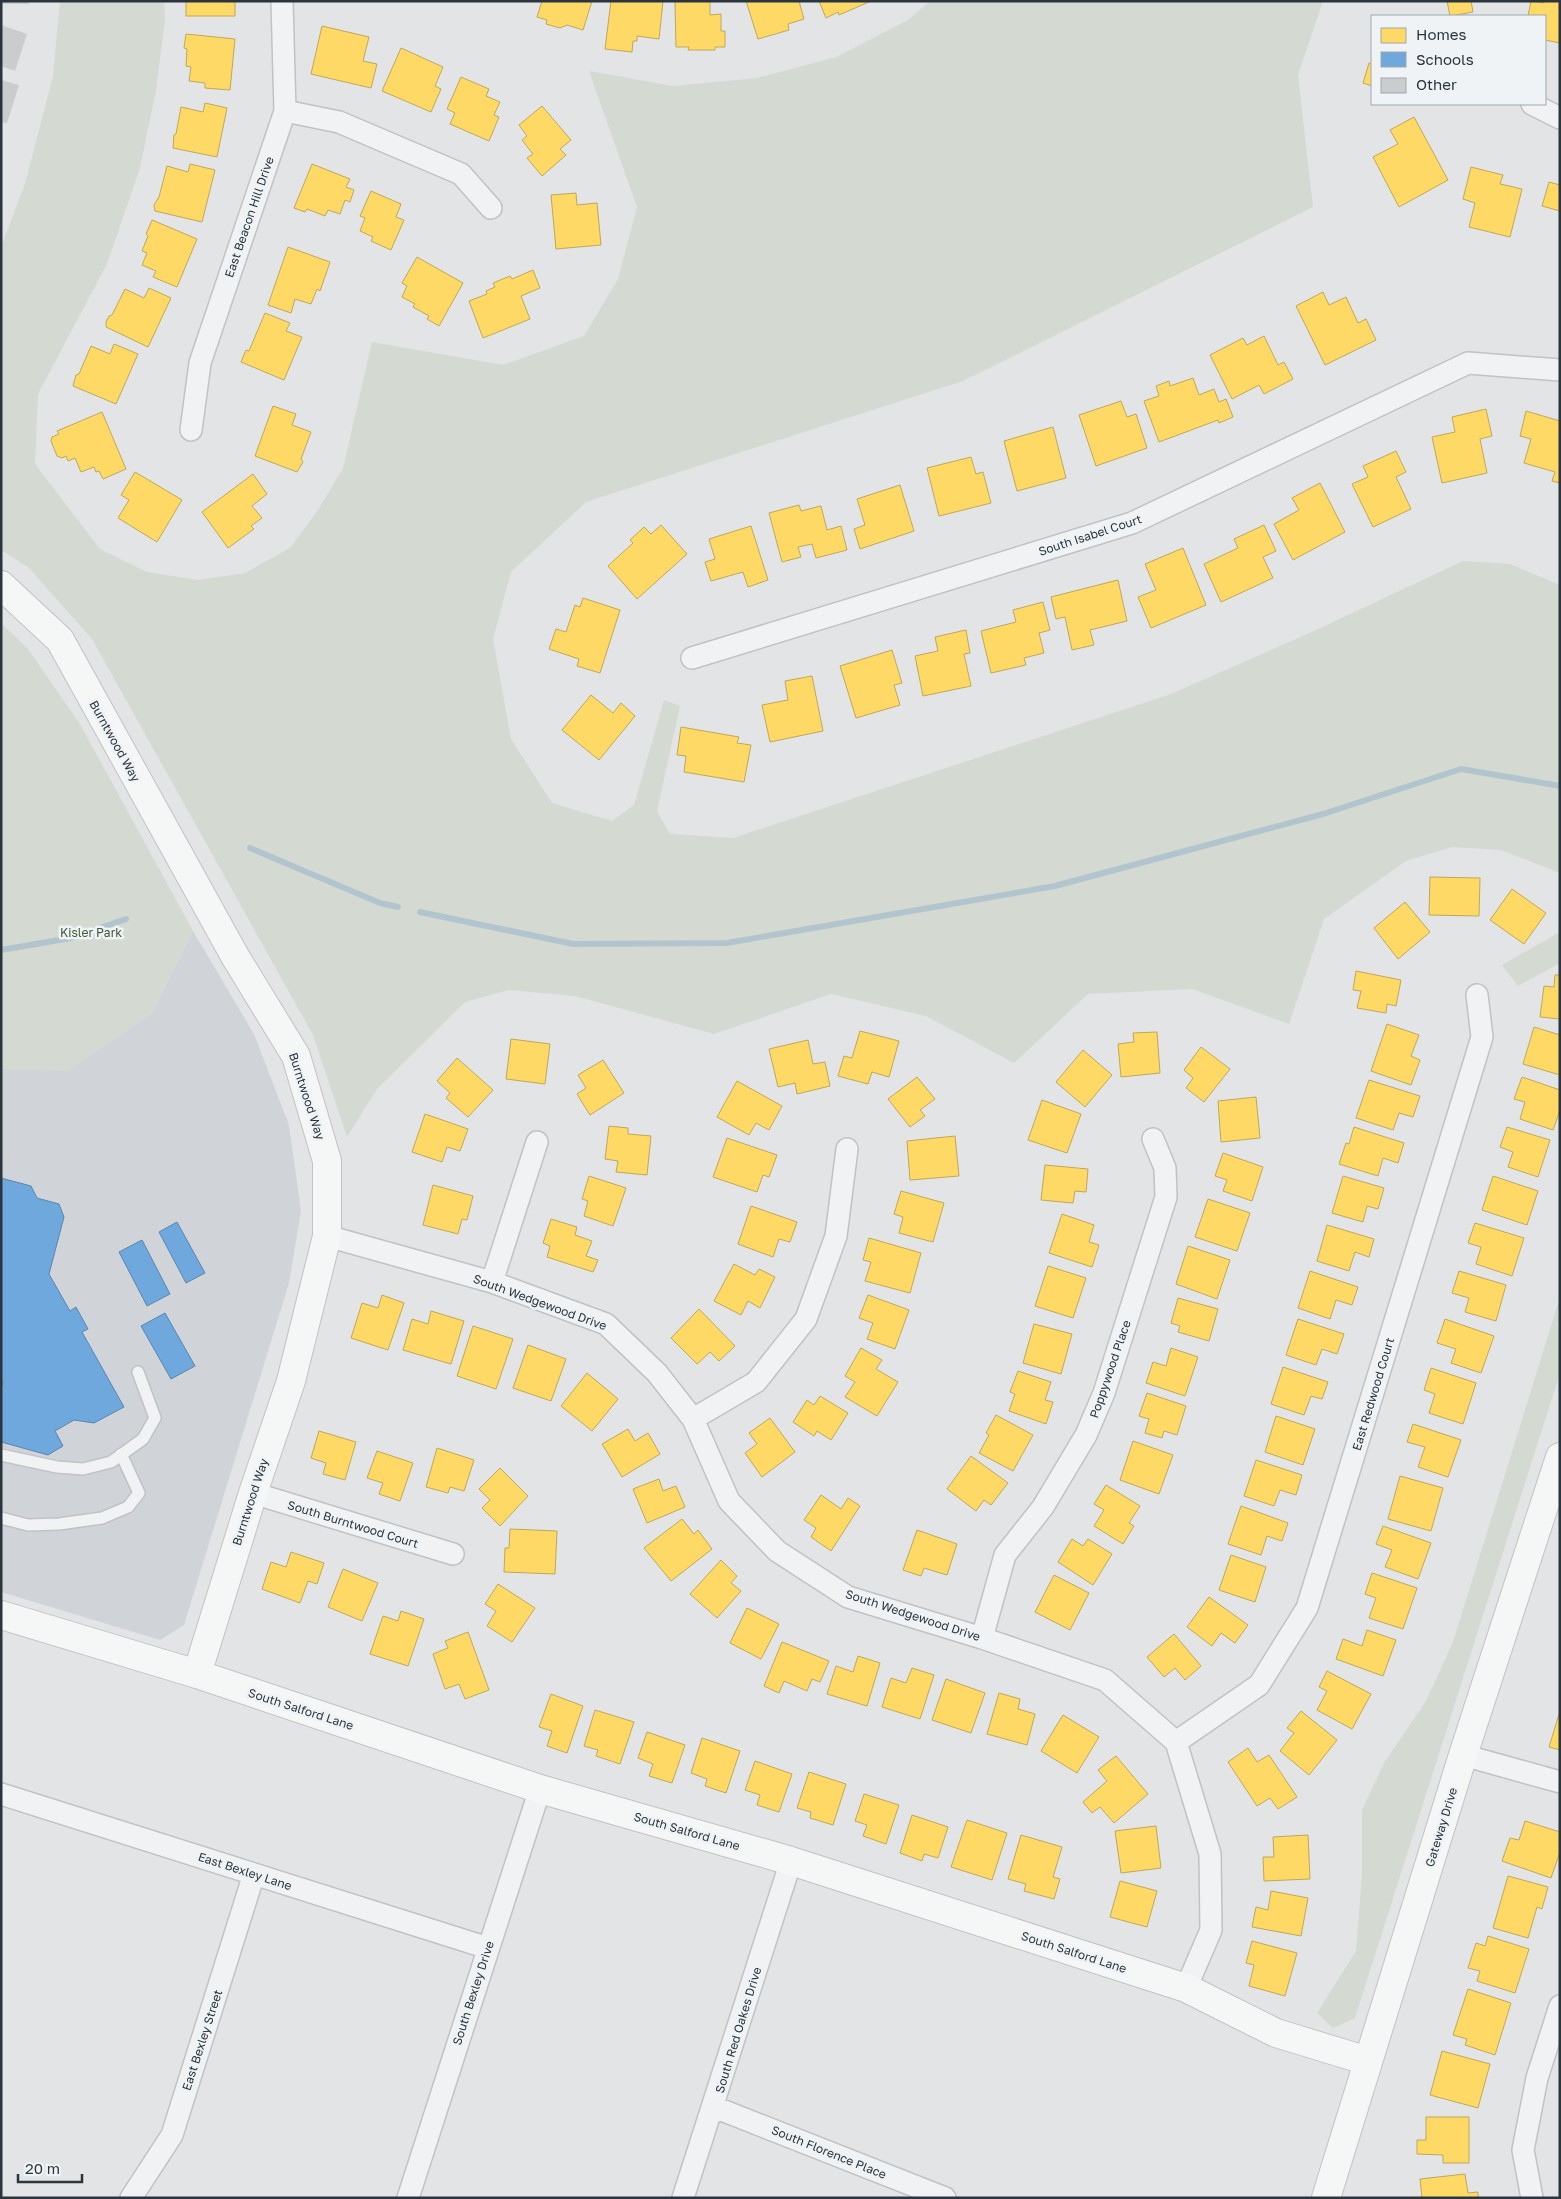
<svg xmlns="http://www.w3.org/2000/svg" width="1561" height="2199" font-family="'Golos Text',sans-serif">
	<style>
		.built { fill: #d0d4d9 }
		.green { fill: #d4dad2 }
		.homes { fill: #ffd966; stroke: #bfa85a }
		.schools { fill: #6fa8dc; stroke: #5a86ad }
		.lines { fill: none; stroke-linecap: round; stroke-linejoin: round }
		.stream { stroke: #b2c5cf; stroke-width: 6 }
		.building { fill: #caccce }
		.lane-casing { stroke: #c0c2c4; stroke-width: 14 }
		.street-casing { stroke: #c0c2c4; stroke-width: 24 }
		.secondary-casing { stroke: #c0c2c4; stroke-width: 30 }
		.lane { stroke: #f0f2f3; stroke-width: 11 }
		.street { stroke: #f0f2f3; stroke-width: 21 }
		.secondary { stroke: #f5f6f6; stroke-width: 28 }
		.labels { text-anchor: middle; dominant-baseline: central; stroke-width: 5; stroke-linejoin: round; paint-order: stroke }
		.street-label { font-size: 12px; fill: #2a353e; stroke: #eff3f5 }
		.park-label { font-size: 12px; fill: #445938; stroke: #eff3f5 }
	</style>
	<rect width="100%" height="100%" fill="#e2e4e6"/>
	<path class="built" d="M193,931L254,1034L289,1125L301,1211L289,1283L184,1625L160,1640L1,1592V1069L151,1014Z"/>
	<path class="green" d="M60,1H164L165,20L156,90L140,168L107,264L38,394L35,464L100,549L147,572L198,580L245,573L290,548L318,510L343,468L372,342L503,365L584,336L618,279L637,207L589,71L673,86L757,78L836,57L908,20L930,1H1323L1298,75L1313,207L963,381L586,502L511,572L493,639L511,739L552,803L612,821L634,805L664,700L680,706L657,811L670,834L733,838L1171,694L1314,631L1463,561L1510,564L1560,585V873L1501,850L1452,847L1406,861L1324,919L1289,1024L1192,989L1088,994L1014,1063L926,1016L831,994L714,1034L575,996L509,990L465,1002L377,1089L347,1137L313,1035L92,639L29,568L1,550V247L25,184L53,76Z
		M1,623L28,649L80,724L193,931L151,1014L68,1071L1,1069Z
		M1560,932V963L1518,986L1502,965Z
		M1560,1297V1373L1355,2018L1333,2028L1317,2013L1356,1951L1362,1875V1810L1384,1763L1426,1701L1453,1642Z"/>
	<path class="homes" d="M186,1H235V16H186Z
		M542,1H592L583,30L567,25L560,28L546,24L547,20L537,17Z
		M611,1H663L659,39L637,36V41H633L632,52L605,49Z
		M675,1H710V15L721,14V31H725V47H715V50H688L689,47H676Z
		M746,1H799L804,19L788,24L789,30L758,39Z
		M819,1H871L839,15L838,12L826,18Z
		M1447,1H1471L1473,12L1450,16Z
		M1531,1L1544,3V1H1560V43L1545,40V16H1528Z
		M322,26L369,37L363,61L377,64L371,88L311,74Z
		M186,34L235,39L230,90L205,88V83L189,81L191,67L186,66L187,49L184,48Z
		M401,48L443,67L435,86L441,89L431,112L382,91Z
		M1369,63H1372V86L1363,83Z
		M461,77L489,89L486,96L500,102L494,115L499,117L489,141L450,124L455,113L447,109Z
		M205,103L227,108L217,157L173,148L174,135L176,134L181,107L203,112Z
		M542,106L571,140L560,149L566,155L542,176L527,158L533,154L522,140L527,136L519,125Z
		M1414,117L1448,180L1399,207L1373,157L1398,144L1390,130Z
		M190,164L215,170L202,222L155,211L154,205L159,197L167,166L188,172Z
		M312,164L350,179L346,187L354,190L350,202L345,200L340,214L328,210L325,216L307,209L305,212L294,208Z
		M1471,167L1503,175L1500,184L1522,189L1510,237L1469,227L1475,203L1463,199Z
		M1549,182L1560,185V211L1542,206Z
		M371,191L401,204L396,217L404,220L391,250L371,241L373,237L360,231L365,218L360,216Z
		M576,193L577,205L597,203L601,245L556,249L551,195Z
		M152,220L197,239L177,287L153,277L156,271L142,265L147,253L142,251L148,236L146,234Z
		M288,247L330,262L320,291L317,289L311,304L295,299L291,313L268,305Z
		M417,257L463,283L439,326L427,319L429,316L413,307L415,304L402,297L407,286L402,283Z
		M533,270L540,288L521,296L530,319L483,338L469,301L487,294L486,291L495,287L493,283L510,276L512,279Z
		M149,288L171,298L148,347L106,327V322L109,316L112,315L125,289L144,298Z
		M1323,292L1329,305L1346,297L1358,323L1366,319L1376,340L1325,365L1296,306Z
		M265,313L290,323L286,331L302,337L284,380L241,362L246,350L249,351Z
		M1264,336L1278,365L1284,362L1293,379L1264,394L1259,385L1232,399L1210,355L1243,338L1247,345Z
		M114,344L138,354L116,404L73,386L76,375L79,374L91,346L110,354Z
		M1193,378L1199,395L1214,389L1219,402L1226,399L1233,417L1219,423L1218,420L1159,442L1144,401L1159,396L1156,386L1169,381L1170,386Z
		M1121,401L1127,417L1136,414L1147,448L1096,466L1079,415Z
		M273,406L296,414L292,425L311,432L301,459L303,462L297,472L255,456Z
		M1486,409L1492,436L1480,439L1487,473L1442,483L1432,437L1455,432L1452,417Z
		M1526,411L1560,421V483L1552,481L1555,472L1524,463L1531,439L1520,436Z
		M102,412L126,469L103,479L99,471L96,472L94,467L81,472L75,458L68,461L66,456L62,458L57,456L51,441L52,437L59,434L57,431Z
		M1053,427L1066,478L1017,491L1004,441Z
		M1396,451L1406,472L1396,477L1411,509L1373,527L1352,484L1368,477L1363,466Z
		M971,457L976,474L983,472L991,503L939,516L927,468Z
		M135,472L182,500L157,542L118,518L129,500L121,495Z
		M253,474L267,494L252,506L262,518L251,526L254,529L228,548L202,512Z
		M1320,483L1345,532L1293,560L1274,524L1299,510L1292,498Z
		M900,485L914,531L860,549L854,529L865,525L857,499Z
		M799,505L801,511L821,506L827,530L841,526L847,550L816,558L812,544L798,547L801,557L782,562L769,513Z
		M661,525L687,554L637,599L608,566L633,543L630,540L644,527L651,534Z
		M1264,525L1276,551L1263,557L1273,578L1221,602L1204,564L1238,548L1234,539Z
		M751,526L768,580L748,587L743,572L711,581L705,562L715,559L709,539Z
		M1183,548L1206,605L1151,628L1138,597L1156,590L1145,564Z
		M1118,580L1127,621L1090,630L1094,645L1072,650L1065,617L1056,619L1051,597Z
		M583,598L620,610L600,673L577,666L579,659L549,649L556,629L566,632L575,605L580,607Z
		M1043,602L1050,630L1039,633L1044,653L1024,658L1026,665L991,673L981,631L1016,622L1013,610Z
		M966,630L970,653L964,654L971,686L923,696L915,656L938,651L935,637Z
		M892,650L902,683L894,685L900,705L856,718L840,666Z
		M812,676L823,731L770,742L762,705L788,700L785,681Z
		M591,695L613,713L621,703L635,716L599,760L562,730Z
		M681,727L739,737L737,743L751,745L744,782L684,772L686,756L677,755Z
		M1430,877L1480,878L1479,916L1429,915Z
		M1512,889L1546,913L1524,944L1490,920Z
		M1405,902L1430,932L1398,959L1374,928Z
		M1356,971L1401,980L1396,1006L1387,1004L1386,1013L1357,1008L1361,991L1353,990Z
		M1555,975H1560V1019L1540,1017L1544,986L1554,987Z
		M1387,1024L1419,1035L1411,1056L1420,1060L1411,1085L1371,1071Z
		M1534,1027L1560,1035V1075L1523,1064Z
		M860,1031L899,1041L889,1077L872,1072L868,1084L838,1076L844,1056L852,1058Z
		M1157,1032L1160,1073L1121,1077L1118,1044L1134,1042L1133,1033Z
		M511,1039L550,1044L545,1084L506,1079Z
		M808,1040L813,1064L825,1062L830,1086L797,1094L795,1083L778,1087L769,1049Z
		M1201,1047L1230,1069L1204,1102L1186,1088L1193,1078L1184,1070Z
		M1083,1050L1112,1075L1085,1107L1056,1082Z
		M457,1058L493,1090L468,1117L446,1098L450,1093L437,1081Z
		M603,1060L624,1093L590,1115L577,1094L586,1088L578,1075Z
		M917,1077L935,1099L920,1110L925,1116L910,1127L888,1099Z
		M1522,1077L1560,1090V1110L1553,1130L1520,1119L1525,1102L1514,1099Z
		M1369,1080L1420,1096L1413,1117L1399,1113L1393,1130L1356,1118Z
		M737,1081L782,1106L769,1130L756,1123L749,1135L717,1117Z
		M1256,1097L1260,1138L1221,1142L1218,1101Z
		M1042,1100L1081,1114L1067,1153L1028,1140Z
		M425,1114L468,1129L460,1151L447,1147L442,1162L412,1152Z
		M609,1126L628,1128V1134L651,1136L647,1175L616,1172L618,1161L605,1159Z
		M1354,1127L1404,1143L1398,1163L1383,1158L1378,1176L1339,1164L1346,1143L1349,1144Z
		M1507,1127L1550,1140L1538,1177L1508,1167L1513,1152L1500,1147Z
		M955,1136L959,1176L910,1180L907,1141Z
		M727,1138L777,1155L769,1177L763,1175L757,1192L713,1177Z
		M1223,1153L1263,1167L1252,1201L1223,1191L1227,1180L1215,1176Z
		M1045,1165L1088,1169L1086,1192L1075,1191L1073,1203L1041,1200Z
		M589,1176L626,1188L613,1226L584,1216L588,1201L582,1199Z
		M1343,1176L1384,1188L1378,1209L1367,1206L1363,1222L1332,1213Z
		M1493,1176L1538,1191L1527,1225L1482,1210Z
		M433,1185L473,1196L467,1220L462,1219L458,1234L423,1225Z
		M901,1191L944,1203L933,1242L899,1233L903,1217L894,1214Z
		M1208,1199L1250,1213L1237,1251L1195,1237Z
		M751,1206L797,1222L790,1242L779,1239L773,1257L738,1244Z
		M1062,1214L1094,1225L1089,1242L1099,1245L1092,1267L1049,1253Z
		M551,1219L577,1227L575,1235L592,1241L586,1256L598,1260L593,1272L547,1257L550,1246L543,1243Z
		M1475,1223L1524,1238L1512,1276L1476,1264L1481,1247L1468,1243Z
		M1327,1225L1374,1239L1369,1257L1355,1252L1349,1271L1317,1261Z
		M869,1238L921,1253L910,1293L865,1281L871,1262L863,1260Z
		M1188,1246L1230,1260L1217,1299L1176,1284Z
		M734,1264L755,1275L759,1269L775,1277L760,1308L748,1301L741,1315L714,1301Z
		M1048,1266L1086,1278L1073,1318L1035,1306Z
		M1310,1271L1358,1287L1352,1305L1336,1300L1330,1319L1298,1308Z
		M1459,1271L1506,1285L1496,1321L1465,1312L1469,1298L1452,1293Z
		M382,1295L404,1303L388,1350L351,1338L362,1303L378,1308Z
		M868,1295L909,1310L895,1349L867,1339L873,1323L859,1318Z
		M1178,1298L1218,1309L1209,1341L1178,1332L1180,1326L1171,1323Z
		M699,1309L735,1346L719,1361L710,1352L697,1364L671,1338Z
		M431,1311L464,1321L451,1364L403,1350L412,1319L428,1324Z
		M1298,1319L1344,1334L1337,1354L1322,1349L1316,1365L1286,1355Z
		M1445,1319L1494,1336L1481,1373L1451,1363L1456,1349L1437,1343Z
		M1034,1324L1072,1334L1061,1374L1023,1363Z
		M473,1326L513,1339L496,1389L457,1376Z
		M528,1345L566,1359L551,1401L513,1388Z
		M861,1348L882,1360L876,1369L898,1382L877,1416L845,1397L855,1382L845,1376Z
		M1171,1348L1198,1357L1185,1396L1146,1383L1153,1362L1166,1366Z
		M1283,1367L1328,1382L1322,1399L1311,1396L1304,1415L1271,1404Z
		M1431,1368L1476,1383L1463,1424L1429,1413L1435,1394L1424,1390Z
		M1018,1371L1051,1382L1045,1400L1053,1402L1046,1424L1009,1411L1015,1394L1010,1392Z
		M587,1373L618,1399L592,1431L561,1406Z
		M1147,1393L1186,1406L1177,1435L1164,1431L1162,1438L1145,1433L1149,1419L1139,1416Z
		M820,1396L848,1413L831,1440L817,1431L814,1436L793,1422L807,1400L814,1405Z
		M996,1415L1033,1435L1013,1471L979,1453L989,1435L986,1433Z
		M1276,1416L1315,1429L1303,1465L1265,1452Z
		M770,1418L795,1452L762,1477L745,1453L757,1444L749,1433Z
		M1413,1424L1461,1440L1448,1477L1418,1467L1425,1447L1407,1442Z
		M628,1429L635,1441L648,1433L660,1454L622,1477L602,1444Z
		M319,1431L356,1442L345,1480L323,1474L326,1463L311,1458Z
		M1133,1441L1173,1455L1159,1494L1120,1480Z
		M437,1448L474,1460L464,1491L450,1487L448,1493L426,1487Z
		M377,1451L413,1463L400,1501L379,1494L383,1483L367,1478Z
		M971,1456L1008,1483L991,1505L984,1500L976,1511L947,1489Z
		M1256,1460L1302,1475L1296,1495L1280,1490L1274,1506L1244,1496Z
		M500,1468L528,1496L500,1526L482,1508L490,1500L479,1489Z
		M1400,1476L1443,1488L1431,1531L1388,1519Z
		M659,1479L663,1491L676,1486L685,1507L647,1523L633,1489Z
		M1106,1485L1140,1506L1129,1523L1134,1526L1123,1544L1094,1526L1104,1510L1094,1504Z
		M821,1495L841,1509L848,1498L860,1506L831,1551L811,1537L816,1528L804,1520Z
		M1241,1506L1288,1523L1282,1541L1267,1536L1261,1555L1228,1544Z
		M682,1519L694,1534L698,1530L712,1549L671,1581L644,1548Z
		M1383,1526L1431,1543L1418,1579L1385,1567L1392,1550L1376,1544Z
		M510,1529L557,1531L555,1574L504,1572L505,1548H509Z
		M917,1530L957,1544L947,1575L924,1568L921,1576L903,1570Z
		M1072,1539L1083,1546L1088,1539L1112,1554L1093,1585L1058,1562Z
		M291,1552L324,1563L317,1584L308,1581L300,1603L262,1589L271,1562L286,1567Z
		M1231,1555L1266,1567L1255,1602L1219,1590Z
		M721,1560L737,1576L731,1583L741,1591L717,1618L690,1594Z
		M343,1569L378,1583L362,1621L328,1607Z
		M1372,1573L1417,1588L1403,1629L1369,1618L1376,1598L1365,1594Z
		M1054,1575L1089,1593L1070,1630L1035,1612Z
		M498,1584L535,1608L512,1642L487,1626L496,1611L485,1604Z
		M1209,1597L1248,1625L1235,1643L1221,1633L1212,1646L1187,1627Z
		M747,1608L779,1624L761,1659L730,1643Z
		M401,1611L424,1619L408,1666L370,1654L383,1616L398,1621Z
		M1367,1630L1396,1640L1383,1676L1336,1659L1343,1639L1362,1646Z
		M468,1632L489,1690L465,1699L459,1684L445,1689L433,1654L448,1648L445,1641Z
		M1174,1634L1201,1666L1185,1680L1175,1668L1164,1677L1147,1657Z
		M782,1642L829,1661L820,1682L812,1679L807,1691L784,1681L779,1693L764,1686Z
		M858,1656L880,1663L867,1706L827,1694L836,1666L853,1672Z
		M912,1668L934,1675L920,1719L882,1707L891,1678L906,1683Z
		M1327,1671L1371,1694L1352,1729L1317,1710L1327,1691L1319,1687Z
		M946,1679L985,1693L971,1733L932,1720Z
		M999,1693L1020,1699L1018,1709L1035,1714L1027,1745L987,1734Z
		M551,1694L583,1706L567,1753L547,1746L552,1731L539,1727Z
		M595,1710L634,1722L620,1764L596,1756L598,1750L584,1746Z
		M1301,1711L1337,1740L1309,1775L1280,1751L1294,1733L1287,1728Z
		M1560,1711V1750L1549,1747Z
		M1063,1715L1099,1737L1077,1773L1041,1751Z
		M647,1732L685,1745L672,1783L649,1776L653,1764L638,1758Z
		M702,1738L740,1751L726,1793L705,1786L707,1779L691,1773Z
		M1248,1748L1257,1762L1269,1755L1297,1797L1278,1809L1270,1798L1257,1806L1228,1762Z
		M1116,1756L1148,1794L1114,1823L1100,1807L1092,1813L1083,1802L1107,1781L1098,1770Z
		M755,1761L792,1774L779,1812L757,1805L760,1795L745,1790Z
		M809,1772L846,1784L833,1825L810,1818L811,1812L797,1808Z
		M864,1794L899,1805L886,1844L863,1836L867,1825L855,1821Z
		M912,1815L948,1827L938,1858L924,1854L922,1861L900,1853Z
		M967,1820L1007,1833L992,1880L951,1867Z
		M1525,1821L1560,1832V1852L1551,1878L1502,1861L1510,1838L1519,1840Z
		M1156,1826L1161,1868L1121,1873L1115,1831Z
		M1021,1835L1062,1847L1053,1877L1060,1879L1054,1899L1024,1891L1026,1884L1008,1879Z
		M1308,1835L1310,1879L1264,1881L1263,1857H1274L1273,1837Z
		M1508,1876L1548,1887L1542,1909L1537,1907L1528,1938L1493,1928Z
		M1120,1881L1157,1891L1147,1927L1110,1917Z
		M1271,1891L1308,1898L1301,1936L1252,1927L1256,1907L1268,1910Z
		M1488,1936L1529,1949L1515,1993L1477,1981L1480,1971L1468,1968L1476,1943L1485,1946Z
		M1252,1941L1297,1953L1285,1996L1249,1986L1254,1965L1246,1963Z
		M1468,1989L1511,2003L1495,2055L1465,2045L1467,2039L1453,2035Z
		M1442,2051L1490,2064L1478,2108L1430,2095Z
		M1426,2117H1469V2163H1443V2155L1417,2154V2140H1426Z
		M1465,2174L1468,2193L1478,2192V2198H1422L1420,2179Z"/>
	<path class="schools" d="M1,1178L31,1186L37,1198L59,1204L64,1217L49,1274L70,1311L76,1307L88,1329L82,1332L124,1407L94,1423L74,1420L55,1431L63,1446L48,1455L1,1442V1389L3,1382L1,1381Z
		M177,1222L205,1273L186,1283L159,1232Z
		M142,1240L170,1294L147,1306L119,1252Z
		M165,1313L195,1366L171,1379L141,1326Z"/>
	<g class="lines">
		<path class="stream" d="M250,848L380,903L398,907
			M420,912L573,944L727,943L1055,886L1323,814L1461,769L1560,786
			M1,950L71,938L126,919"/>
	</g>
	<path class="building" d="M1,1H29V4H1Z
		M1,25L27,34L15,71L1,66Z
		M1,80L19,85L7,123L1,122Z"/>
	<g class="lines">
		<defs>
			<path id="lane" d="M1,1455L57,1467L83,1469L111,1462L143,1439L155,1418L138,1372
				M1,1518L28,1525L59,1524L102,1518L128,1507L139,1493L121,1454"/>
			<path id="street" d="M1532,104L1560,118
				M285,111L339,122L461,174L491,208
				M191,430L200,363L285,111L282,1
				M692,658L1132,523L1468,363L1560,370
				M327,1236L492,1282L606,1324L657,1373L693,1419L729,1501L777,1551L848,1597L982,1638L1105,1680L1176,1742L1210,1854L1211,1930L1186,1988
				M492,1282L537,1142
				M693,1419L756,1382L806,1319L836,1236L847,1149
				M253,1493L453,1554
				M982,1638L1005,1555L1043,1507L1086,1435L1104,1393L1166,1197L1165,1168L1153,1139
				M1176,1742L1259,1685L1307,1608L1482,1037L1477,995
				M1463,1755L1560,1782
				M1,1794L488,1948
				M714,2107L945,2198
				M131,2198L172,2135L254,1874
				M408,2198L540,1789
				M683,2198L791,1861
				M1532,2198L1523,2150L1537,2078L1560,2006"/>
			<path id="secondary" d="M1,585L60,640L236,958L296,1056L327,1161V1236L291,1381L253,1493L197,1674
				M1,1615L197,1674L540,1789L791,1861L1186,1988L1276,2033L1368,2061
				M1326,2198L1463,1755L1560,1457"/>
		</defs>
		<use href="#lane" class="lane-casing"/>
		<use href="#street" class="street-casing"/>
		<use href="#secondary" class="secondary-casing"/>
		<use href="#lane" class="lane"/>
		<use href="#street" class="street"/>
		<use href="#secondary" class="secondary"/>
	</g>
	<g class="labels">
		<g class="street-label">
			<text transform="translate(249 217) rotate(-71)">East Beacon Hill Drive</text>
			<text transform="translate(1090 535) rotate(-18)">South Isabel Court</text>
			<text transform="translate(115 741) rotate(61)">Burntwood Way</text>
			<text transform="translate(307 1096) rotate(72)">Burntwood Way</text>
			<text transform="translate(540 1302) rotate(20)">South Wedgewood Drive</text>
			<text transform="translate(1110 1369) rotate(-71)">Poppywood Place</text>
			<text transform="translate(1373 1394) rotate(-73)">East Redwood Court</text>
			<text transform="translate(250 1502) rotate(-72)">Burntwood Way</text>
			<text transform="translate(353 1524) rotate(17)">South Burntwood Court</text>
			<text transform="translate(913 1615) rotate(18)">South Wedgewood Drive</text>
			<text transform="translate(301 1709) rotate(18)">South Salford Lane</text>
			<text transform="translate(1441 1827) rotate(-73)">Gateway Drive</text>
			<text transform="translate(687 1831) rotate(16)">South Salford Lane</text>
			<text transform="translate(245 1871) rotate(18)">East Bexley Lane</text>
			<text transform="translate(1074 1952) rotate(18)">South Salford Lane</text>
			<text transform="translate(473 1993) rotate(-72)">South Bexley Drive</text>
			<text transform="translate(738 2030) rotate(-73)">South Red Oakes Drive</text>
			<text transform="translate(202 2040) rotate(-72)">East Bexley Street</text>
			<text transform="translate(829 2152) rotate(22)">South Florence Place</text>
		</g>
		<g class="park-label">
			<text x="91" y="932">Kisler Park</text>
		</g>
	</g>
	<rect width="1561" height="2199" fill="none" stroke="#2a353e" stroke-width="5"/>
	<rect x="1371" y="15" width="175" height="90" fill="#eff3f5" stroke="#a0a7ac"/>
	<rect x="1381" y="28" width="25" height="15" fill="#ffd966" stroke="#a0a7ac"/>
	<text x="1416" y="40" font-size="15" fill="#2a353e">Homes</text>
	<rect x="1381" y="52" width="25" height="15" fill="#6fa8dc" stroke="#a0a7ac"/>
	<text x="1416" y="65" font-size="15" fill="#2a353e">Schools</text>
	<rect x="1381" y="78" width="25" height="15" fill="#caccce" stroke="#a0a7ac"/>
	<text x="1416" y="90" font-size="15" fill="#2a353e">Other</text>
	<path d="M18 2174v8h64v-8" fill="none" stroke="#2a353e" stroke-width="2.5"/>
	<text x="25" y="2174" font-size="15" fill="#2a353e" stroke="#eff3f5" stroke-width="4" paint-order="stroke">20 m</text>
</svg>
